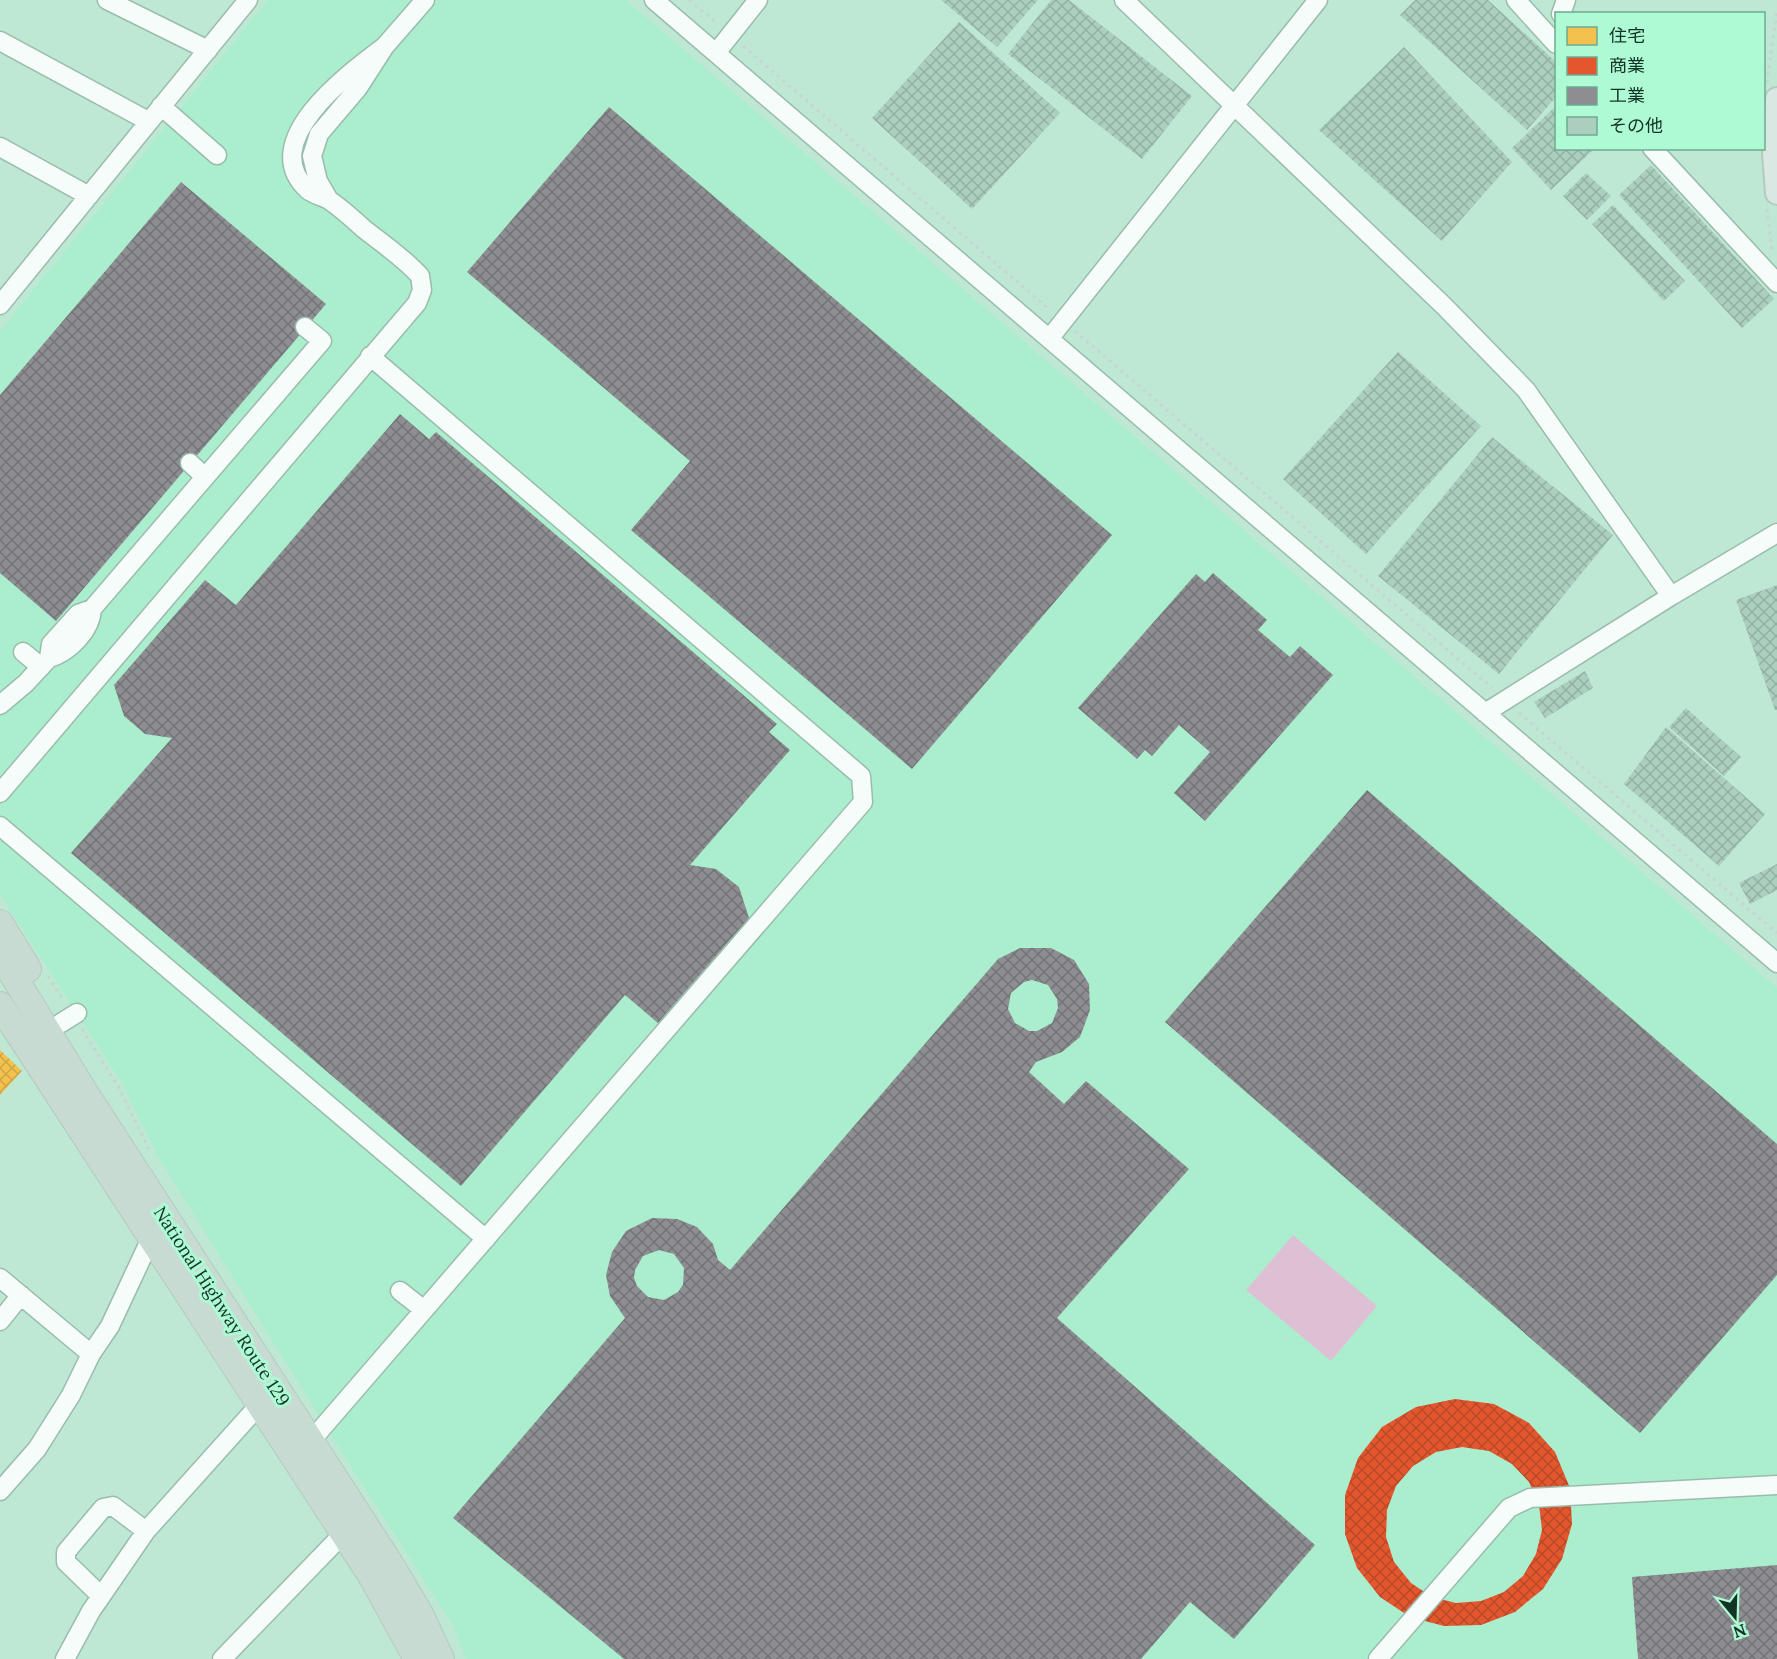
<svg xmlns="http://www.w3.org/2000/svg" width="1777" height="1659" font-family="Lora,'Noto Sans JP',serif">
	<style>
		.built { fill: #abeece }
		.green { fill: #dec0d5 }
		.homes { fill: url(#homes-cross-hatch) }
		.shops { fill: url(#shops-cross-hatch); fill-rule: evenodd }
		.industry { fill: url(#industry-cross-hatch); fill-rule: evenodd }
		.building { fill: url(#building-cross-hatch) }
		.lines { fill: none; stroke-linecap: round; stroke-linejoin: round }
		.minor-casing { stroke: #9abcac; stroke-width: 21 }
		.major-casing { stroke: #b4cac0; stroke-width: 26 }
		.highway-casing { stroke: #b4cac0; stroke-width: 28 }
		.path { stroke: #c7d5cf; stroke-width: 3; stroke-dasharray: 3 4.5; stroke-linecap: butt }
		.minor { stroke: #f5fcf9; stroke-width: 18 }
		.major { stroke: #d9e8e2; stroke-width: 22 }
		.highway { stroke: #c7dbd2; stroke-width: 26 }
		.labels { text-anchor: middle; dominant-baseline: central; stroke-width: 6; stroke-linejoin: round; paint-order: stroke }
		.street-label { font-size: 18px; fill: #133325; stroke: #adfad5 }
	</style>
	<defs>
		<pattern id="homes-cross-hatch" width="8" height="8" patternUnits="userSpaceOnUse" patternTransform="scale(1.5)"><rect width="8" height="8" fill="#f2c14e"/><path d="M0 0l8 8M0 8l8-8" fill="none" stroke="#cfa644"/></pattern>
		<pattern id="shops-cross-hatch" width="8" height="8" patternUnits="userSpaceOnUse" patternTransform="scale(1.5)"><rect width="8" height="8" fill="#e4572e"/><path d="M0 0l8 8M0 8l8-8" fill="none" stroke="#b84927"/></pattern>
		<pattern id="industry-cross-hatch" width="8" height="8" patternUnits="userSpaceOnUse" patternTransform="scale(1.5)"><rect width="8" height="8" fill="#8d8d92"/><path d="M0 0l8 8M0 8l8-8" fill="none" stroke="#727477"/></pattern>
		<pattern id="building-cross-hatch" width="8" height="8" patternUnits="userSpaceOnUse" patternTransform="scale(1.5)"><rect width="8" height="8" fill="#accebe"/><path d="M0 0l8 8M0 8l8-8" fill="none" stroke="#93b1a3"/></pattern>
	</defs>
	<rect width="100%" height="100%" fill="#bee8d4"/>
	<path class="built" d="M268,0H626L1777,988V1659H466L453,1625L341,1451L157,1155L122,1083L0,895V331Z"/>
	<path class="green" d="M1293,1235L1377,1306L1331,1361L1246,1290Z"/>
	<path class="homes" d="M0,1050L22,1071L0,1095Z"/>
	<path class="shops" d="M1455,1399L1494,1404L1529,1423L1555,1452L1570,1488L1572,1524L1562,1559L1543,1589L1515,1612L1481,1625L1444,1626L1410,1617L1380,1597L1357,1568L1345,1534V1495L1358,1458L1382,1427L1416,1407ZM1462,1447L1489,1451L1512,1464L1529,1482L1539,1505L1542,1530L1536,1554L1523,1576L1504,1592L1481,1601L1456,1603L1432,1597L1411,1583L1394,1562L1386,1537L1387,1510L1396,1486L1413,1466L1436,1452Z"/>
	<path class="industry" d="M609,107L1112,535L912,769L631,530L690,461L467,272Z
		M181,182L326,304L56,621L0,573V395Z
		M400,414L429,439L436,432L777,724L769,732L790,750L690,865L716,869L739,887L749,918L658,1023L625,995L461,1186L71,853L172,738L145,734L124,716L114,685L205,580L236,605Z
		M1213,573L1267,620L1258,630L1290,657L1300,646L1333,675L1205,821L1174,793L1210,752L1179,725L1152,756L1145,750L1137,759L1078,708L1196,574L1205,582Z
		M1367,790L1777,1144V1275L1640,1433L1165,1022Z
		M1020,948H1051L1074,960L1089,984L1090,1010L1080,1037L1062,1052L1036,1062L1029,1072L1064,1104L1086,1081L1189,1169L1057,1318L1315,1545L1234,1639L1190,1602L1141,1659H624L453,1518L625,1318L610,1296L606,1275L612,1252L626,1231L652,1218L677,1219L697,1227L713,1244L718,1260L730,1270L998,959ZM1032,980L1048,985L1057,999L1058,1008L1052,1023L1037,1031H1029L1015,1023L1008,1009L1011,993L1024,982ZM659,1250L674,1254L684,1268L683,1285L678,1292L664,1300L648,1297L637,1286L634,1278L635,1270L643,1256Z
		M1777,1565V1659H1638L1632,1577Z"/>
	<path class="building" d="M941,0H1038L997,47Z
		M1051,0H1069L1192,96L1142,159L1008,54Z
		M1415,0H1488L1556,62V97L1527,130L1400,15Z
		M959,22L1060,113L972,209L872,118Z
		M1404,47L1512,162L1442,241L1319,130Z
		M1556,106V148H1595L1551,190L1512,148Z
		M1651,165L1774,299L1742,328L1619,195Z
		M1586,173L1611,196L1587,220L1563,196Z
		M1613,205L1685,281L1664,301L1592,224Z
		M1398,352L1481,426L1366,554L1283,479Z
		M1492,437L1613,535L1499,674L1378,576Z
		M1777,585V710H1775L1736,600Z
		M1585,671L1593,688L1545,718L1534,702Z
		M1686,708L1741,757L1724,776L1669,727Z
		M1666,727L1765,814L1719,866L1624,784Z
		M1777,864V890L1750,904L1739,883Z"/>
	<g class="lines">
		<defs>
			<path id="minor" d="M107,0L208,50
				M654,0L1777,963
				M1124,0L1444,306L1526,390L1671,596L1485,713
				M1516,0L1556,44
				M1561,14L1566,0
				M0,41L148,121
				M716,53L758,0
				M161,106L217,155
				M0,147L89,196
				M1652,148L1777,283
				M329,200L318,181L312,156L319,134L358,88L385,46L425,0
				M0,305L248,0
				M1049,339L1318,0
				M190,463L205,477
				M1671,596L1777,533
				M23,652L41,667
				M49,658C69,653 91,630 92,609
				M0,705L26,683L49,658L51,644L78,614L92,609L322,341L305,327
				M0,793L417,303L422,290L420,276C404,258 383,244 364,229C353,219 341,208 329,200C322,196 314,195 308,190C255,142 349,73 385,46
				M0,826L486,1239
				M61,1023L77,1013
				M0,1278L91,1354L71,1395L37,1449L0,1491
				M400,1291L424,1310
				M0,1321L21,1295
				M91,1354L110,1326L152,1236
				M310,1442L863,802L861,776L370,356
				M101,1596L66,1562V1552L103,1508L113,1506L146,1531
				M65,1659L91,1611L146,1531L260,1404
				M222,1659L344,1533
				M1378,1659L1509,1508L1530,1498L1777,1485"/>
			<path id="major" d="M1777,99L1774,154L1777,193"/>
			<path id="highway" d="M0,923L28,969
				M0,954L84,1091L389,1562L420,1614L441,1659
				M0,1005L372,1577L417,1659"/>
		</defs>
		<use href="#minor" class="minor-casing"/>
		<use href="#major" class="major-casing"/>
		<use href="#highway" class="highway-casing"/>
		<path class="path" d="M689,0L718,24
			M743,46L1050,310
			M1767,83L1777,10
			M1767,209L1772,250
			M1075,331L1492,688
			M1519,713L1777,933
			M48,976L64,1001
			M82,1029L118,1086L149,1149"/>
		<use href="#minor" class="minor"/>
		<use href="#major" class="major"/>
		<use href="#highway" class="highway"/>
	</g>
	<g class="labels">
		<g class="street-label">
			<text transform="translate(222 1306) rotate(57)">National Highway Route 129</text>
		</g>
	</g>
	<rect x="1555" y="12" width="210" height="138" fill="#adfad5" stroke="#6faa8f" stroke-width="1.5"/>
	<rect x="1567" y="27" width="30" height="18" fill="#f2c14e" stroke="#6faa8f" stroke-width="1.5"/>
	<text x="1609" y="42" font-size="18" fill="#133325">住宅</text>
	<rect x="1567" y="57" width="30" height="18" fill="#e4572e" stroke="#6faa8f" stroke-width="1.5"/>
	<text x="1609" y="72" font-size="18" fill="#133325">商業</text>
	<rect x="1567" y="87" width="30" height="18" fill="#8d8d92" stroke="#6faa8f" stroke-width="1.5"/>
	<text x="1609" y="102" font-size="18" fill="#133325">工業</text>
	<rect x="1567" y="117" width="30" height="18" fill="#accebe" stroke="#6faa8f" stroke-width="1.5"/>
	<text x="1609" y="132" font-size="18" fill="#133325">その他</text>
	<g transform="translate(1735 1617) rotate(161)" stroke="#adfad5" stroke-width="4.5" paint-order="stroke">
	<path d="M0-4.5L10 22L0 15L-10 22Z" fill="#133325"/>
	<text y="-9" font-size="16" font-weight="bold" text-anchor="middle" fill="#133325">N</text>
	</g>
</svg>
